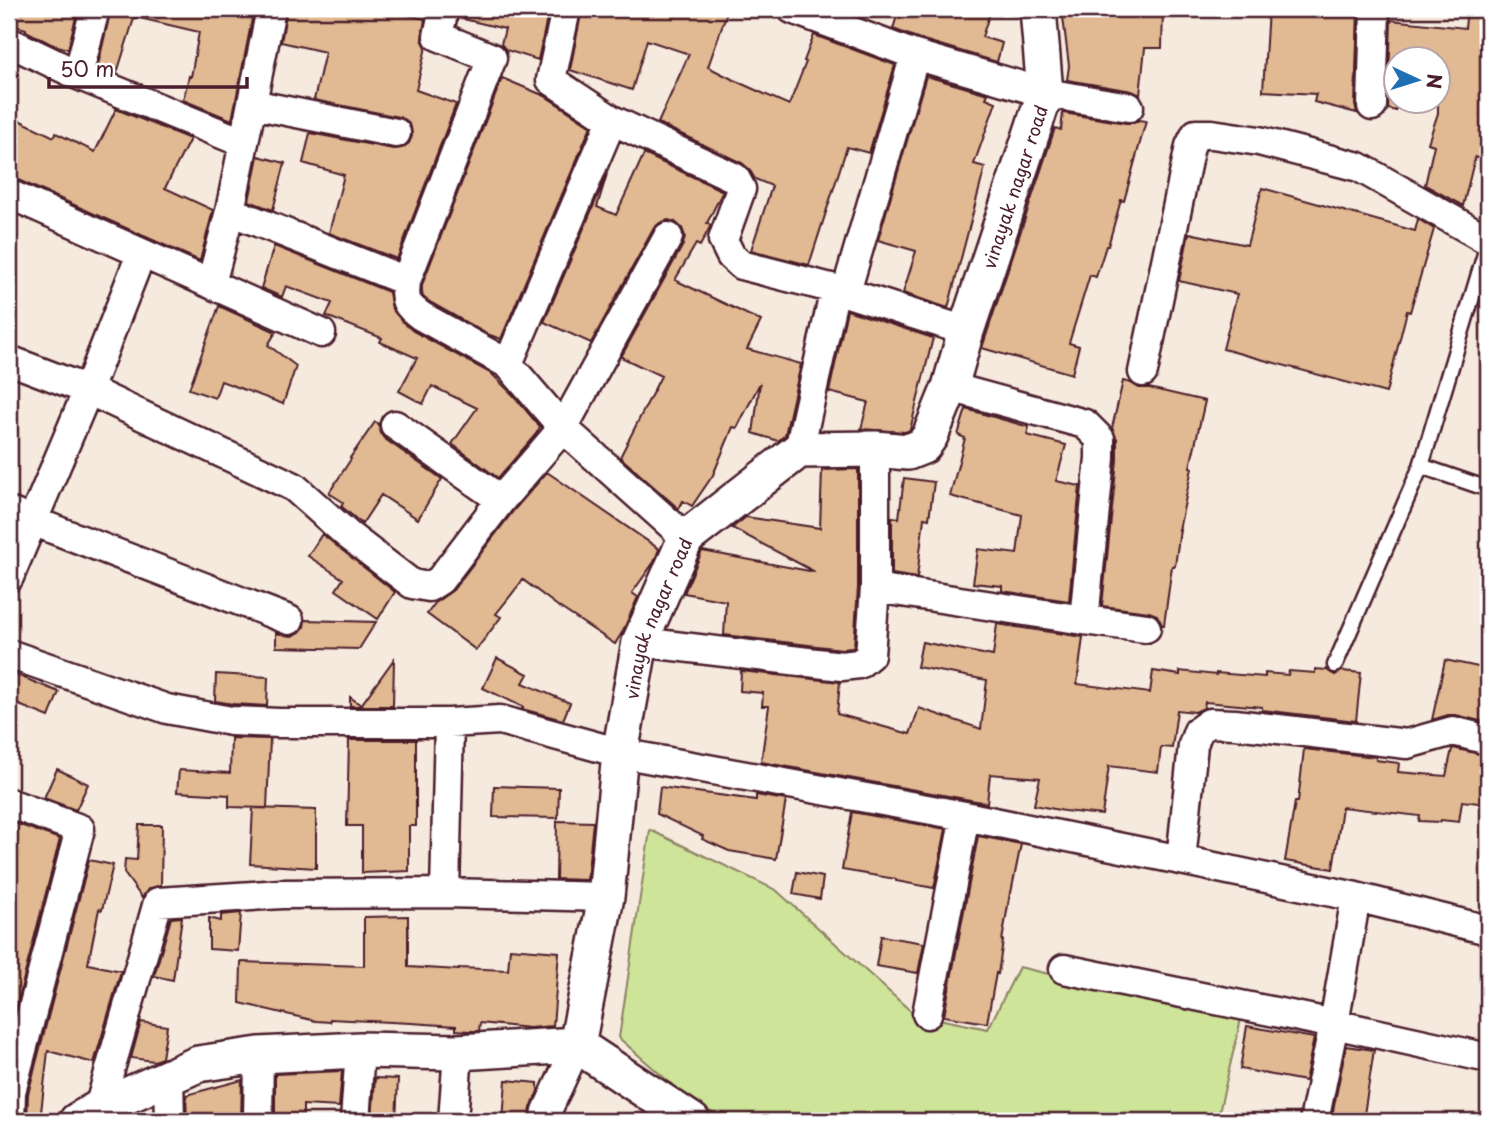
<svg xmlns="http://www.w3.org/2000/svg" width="1497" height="1130" font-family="'Playpen Sans',sans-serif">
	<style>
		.green { fill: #cde499; stroke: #8c8262; stroke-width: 2 }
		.building { fill: #e1b992; stroke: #4a1f2b; stroke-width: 2 }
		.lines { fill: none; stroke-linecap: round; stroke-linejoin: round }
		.service-casing { stroke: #4a1f2b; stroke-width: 19 }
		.minor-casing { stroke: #4a1f2b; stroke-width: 33 }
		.tertiary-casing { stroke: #4a1f2b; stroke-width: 40 }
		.service { stroke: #fff; stroke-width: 14 }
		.minor { stroke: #fff; stroke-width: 28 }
		.tertiary { stroke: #fff; stroke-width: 35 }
		.labels { text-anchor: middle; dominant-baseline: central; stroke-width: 7; stroke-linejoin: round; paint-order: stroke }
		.street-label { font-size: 18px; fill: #4a1f2b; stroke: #fff }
	</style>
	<rect width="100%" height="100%" fill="#f6eade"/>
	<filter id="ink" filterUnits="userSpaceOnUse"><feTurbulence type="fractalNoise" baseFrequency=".0143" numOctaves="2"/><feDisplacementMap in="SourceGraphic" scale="14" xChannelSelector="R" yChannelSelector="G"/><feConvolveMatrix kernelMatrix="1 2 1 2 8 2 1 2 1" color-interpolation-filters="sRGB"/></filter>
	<g filter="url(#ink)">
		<path class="green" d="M650,830L776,890L914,1014L988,1029L1019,967L1241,1019L1217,1121H729L693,1103L619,1038Z"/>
		<path class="building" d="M9,9H78L68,49L51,44L26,31V29L9,24Z
			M111,9H254L232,120L183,100L189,76L191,77L199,32L135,17L136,12L117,73L98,65Z
			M287,9H381L425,19L422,39L426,47L416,90L456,104L397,259L329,233L344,175L303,163L310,133L393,149L402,148L409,143L412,136L411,127L406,120L399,117L314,100L325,52L281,42Z
			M460,9H549L538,60L506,50L501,44L505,29L459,18Z
			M582,9H728L708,67L740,83L789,105L806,62L804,61L814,35L895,65L869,153L847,147L809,265L751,250L772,186L755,179L749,169L742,163L658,123L689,54L647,40L632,90L570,70Z
			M899,9H991L982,37L1002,43L997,62L920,39L893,29Z
			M1062,9H1163L1162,48H1145L1140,95L1132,91L1067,80L1069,66Z
			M1268,9H1358L1355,105L1357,113L1314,102L1316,94L1263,91Z
			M1467,9H1488V137L1481,159L1475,157L1463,206L1425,185L1434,145L1428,143L1438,113V60H1396V111L1388,109L1391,20L1465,28Z
			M926,76L988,94L986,98L996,102L974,164L985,167L948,308L903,293L916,251L878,240Z
			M502,78L545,96L591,126L501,339L487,334L430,302L423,297L422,293V285Z
			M116,109L190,139L165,188L213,210L200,261L16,179L9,178V117L16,121L17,119L54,137L56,133L95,152Z
			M1063,113L1126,123H1134L1139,120L1146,121L1124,201L1121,200L1108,246H1106L1096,277L1090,275L1069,343L1079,346L1072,374L982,348L1055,128L1061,130Z
			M644,154L723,191L707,223L711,225L700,246L696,244L675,280L761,321L747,349L801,364L785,435L778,441L753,433L760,383L737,428L733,427L713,475L692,506L683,501L679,509L620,457L661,376L621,357L683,245L685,236L682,228L675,222L668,220L660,223L654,228L591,343L544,322L607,174L597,207L616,215Z
			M258,156L285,163L273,210L249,201Z
			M1262,188L1415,231L1418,219L1434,229L1410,312L1407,311L1386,393L1223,349L1237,294L1179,281L1189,233L1247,245Z
			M274,246L389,292L392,309L405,324L413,331L492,374L514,396L540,427L536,434L498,478L452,444L477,408L432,386L423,404L399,391L417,358L380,342L382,338L326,316L332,303L286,286L282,297L261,288Z
			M219,306L276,332L268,345L296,366L283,404L221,381L215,398L189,389Z
			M847,310L933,338L910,430L905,432L861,429L868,402L829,392Z
			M1123,381L1131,383L1139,388H1149L1205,401L1190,467L1192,468L1179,530H1180L1175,566H1172L1164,625H1162L1157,615L1149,612L1102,606L1117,460V439L1112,428Z
			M966,409L1029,427L1027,435L1066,445L1056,481L1080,486L1069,601L1002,591V586L973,583L978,549L1017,554L1022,515L950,496L965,438L958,435Z
			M375,422L379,424L380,433L385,439L442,479L418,519L381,495L362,524L341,506L343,502L329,493L351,459L350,458Z
			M858,469V587L854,647L852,648L842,649L724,635L726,601L684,593L702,551L815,572L732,528L746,517L820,528L822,470Z
			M547,472L659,549L654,562L632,593L638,597L623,631L615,644L559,607L523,580L496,614L501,617L476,650L427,614L436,602L453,590L514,510Z
			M904,478L934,482L929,519L924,518L917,578L892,574V517L899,518Z
			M322,534L395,592L378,619L336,590L343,579L308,556Z
			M305,620L376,622L359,649L276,647V633L292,636L300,632L304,627Z
			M997,624L1083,637L1077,684L1150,693L1153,671L1180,675V671L1216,675V673L1265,677V673L1288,675L1289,671L1315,673V669L1327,670L1331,673L1335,675L1342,671L1361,673L1356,721L1262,710V707L1205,702L1204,708L1195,712L1177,710L1172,748L1161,747L1158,772L1109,766L1102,815L1064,811L1034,805L1040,778L990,774L987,803L761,762L769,706H762L763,693L740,691L741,671L840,682L837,714L910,734L919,708L981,729L987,680L917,667L922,642L993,656Z
			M497,658L528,674L523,683L570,703L563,720L522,709L523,707L483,688Z
			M394,659L393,706H350V697L361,705Z
			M1445,660L1488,669V723L1456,715H1448L1432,720Z
			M9,672L59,692L49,717L9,701Z
			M216,674L268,677L267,706L233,704L215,701Z
			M231,738L270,739L267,808L229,807V795L177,792L179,770L230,773Z
			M349,740H416V826H409V871L362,873V826H347Z
			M1453,748L1488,756L1487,804L1462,801L1459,822L1441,820L1440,822L1419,821L1420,816L1342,807L1333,869L1285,861L1295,802H1298L1304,749L1376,757V760L1399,763L1398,772L1446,776L1452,749Z
			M57,769L88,784L76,810L44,798Z
			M494,786L559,788L558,818L493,817Z
			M660,787L756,800V795L786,800L776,859L729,851L702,839L703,836L657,814Z
			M253,808L316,810V868L250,864Z
			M852,812L946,829L934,888L896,881V879L842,870Z
			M9,821L60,839L9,1035Z
			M557,821L593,822L587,880L556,879Z
			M139,825H162L161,885L148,889L142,898L124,873L125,859L137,860Z
			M978,836L1021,844L1011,893H1010L1002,941H1003L998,974L996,973L987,1023L944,1016Z
			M89,860L113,865L102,910L99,909L88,964L121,971L94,1063L48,1051L40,1121H27L28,1094Z
			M797,872L823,877L820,899L793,894Z
			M241,913L238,951L209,949V918L221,921V915Z
			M408,916V967L459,970V968L508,970L510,948L559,952L553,1026L529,1028L480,1023L479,1031H469L456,1030V1026L411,1023L330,1019V1022L316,1021L240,1003L241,962L364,966V917Z
			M182,917L173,980L154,976L171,918Z
			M881,936L924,943L918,973L876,966Z
			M141,1022L167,1026L162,1058L154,1061L131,1058Z
			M1247,1026L1314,1038L1305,1081L1240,1069Z
			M1346,1046L1374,1050L1363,1121H1331Z
			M342,1071L339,1107L303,1105V1121H275V1074Z
			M375,1078L398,1079L396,1121H372Z
			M242,1080L241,1121H187L186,1095Z
			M506,1080L538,1083V1091L531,1108L529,1121H503Z"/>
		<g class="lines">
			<defs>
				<path id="service" d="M1421,466L1488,489
					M1335,665L1421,466L1488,244"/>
				<path id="minor" d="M566,9L551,80L612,120L735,178L741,189L723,240L731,256L741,265L835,289L966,331
					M792,9L915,55L1045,93L1129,107
					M9,42L78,75L244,143
					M78,75L95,9
					M252,104L396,133
					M1372,106L1375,9
					M9,194L321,333
					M230,211L406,281C404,301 405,304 421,316L508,364L563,428L686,538
					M406,281L492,58L438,36L444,9
					M211,284L230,211L271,9
					M846,292L915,55
					M9,360L88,390L294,487L348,535L412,584L429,587L440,580L501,500L563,428L668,237
					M508,364L612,120
					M1143,372L1190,146L1196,134H1212L1259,141L1359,167L1488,240
					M950,387L1085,424L1100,439V458L1084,620
					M395,425L501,500
					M799,450L835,289
					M9,512L289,620
					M9,577L88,390L141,254
					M875,588L1084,620L1146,628
					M640,642L842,666L859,664L870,655L875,588V449
					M9,654L167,709L231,721L279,723H449L500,720L620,753L965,816L1181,860L1356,897L1488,930
					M9,803L80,829L11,1092L10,1121
					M1181,860L1193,745L1198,731L1209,723L1235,724L1407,744L1453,731L1488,740
					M445,893L449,723
					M1064,969L1334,1024L1488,1058
					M927,1014L965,816
					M169,1077L170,1121
					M99,1108L158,902L282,894L445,893L606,897
					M258,1121L259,1055
					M355,1121L360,1050
					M453,1121L458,1052
					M545,1121L547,1111L577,1045
					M1314,1121L1334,1024L1356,897"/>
				<g id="tertiary">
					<path id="s1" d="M577,1045L606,897L620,753L640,642L686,538L799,450L875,449L908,452L923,446L930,436L950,387L966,331L1045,93L1038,9"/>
					<path d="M577,1045L692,1121"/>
					<path d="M77,1121L99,1108L198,1064L259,1055L360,1050L458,1052L577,1045"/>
				</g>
			</defs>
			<use href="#service" class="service-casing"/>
			<use href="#minor" class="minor-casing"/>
			<use href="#tertiary" class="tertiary-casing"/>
			<use href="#service" class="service"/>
			<use href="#minor" class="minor"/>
			<use href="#tertiary" class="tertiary"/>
		</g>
	</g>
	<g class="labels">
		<g class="street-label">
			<text stroke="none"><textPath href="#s1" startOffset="1066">vinayak nagar road</textPath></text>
			<text stroke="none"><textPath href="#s1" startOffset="436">vinayak nagar road</textPath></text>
		</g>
	</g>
	<rect width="1497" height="1130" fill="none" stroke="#fff" stroke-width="35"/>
	<rect x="18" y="18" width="1462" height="1095" fill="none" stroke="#4a1f2b" stroke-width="2.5" filter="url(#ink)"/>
	<g transform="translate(1417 80) rotate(94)"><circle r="33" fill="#ffffff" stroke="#b7a5aa" stroke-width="2"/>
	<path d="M0-5L12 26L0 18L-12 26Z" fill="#1f6fb2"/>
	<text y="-10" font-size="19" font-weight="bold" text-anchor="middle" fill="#4a1f2b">N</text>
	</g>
	<path d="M49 77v10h198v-10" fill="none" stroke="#4a1f2b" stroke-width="3.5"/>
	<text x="60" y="77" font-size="21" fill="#4a1f2b" stroke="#ffffff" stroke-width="5" paint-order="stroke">50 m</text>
</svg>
